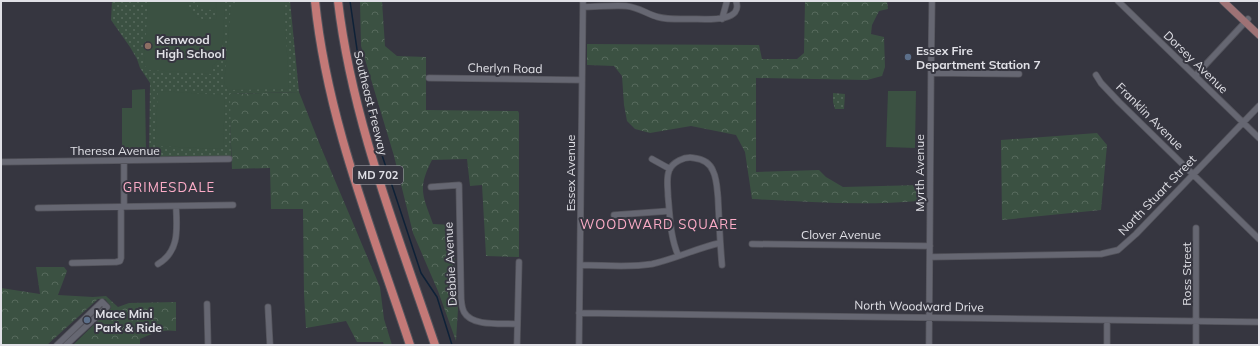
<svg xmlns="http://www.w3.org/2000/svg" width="1260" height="346" font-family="Mulish,sans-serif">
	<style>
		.forest { fill: url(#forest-crowns) }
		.park { fill: url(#park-dots) }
		.pitch { fill: #3b5142 }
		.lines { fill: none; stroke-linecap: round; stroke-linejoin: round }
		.stream { stroke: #0e2137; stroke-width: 1.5 }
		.minor-casing { stroke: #54545c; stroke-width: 7 }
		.major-casing { stroke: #54545c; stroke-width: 8 }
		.highway-casing { stroke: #54545c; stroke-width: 10 }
		.minor { stroke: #666772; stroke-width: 5.5 }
		.major { stroke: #9e7275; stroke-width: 7 }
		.highway { stroke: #c37977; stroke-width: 8 }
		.education-dot { fill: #8d6e63; stroke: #363640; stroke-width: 1.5 }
		.service-dot { fill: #5c6f8a; stroke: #363640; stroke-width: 1.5 }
		.labels { text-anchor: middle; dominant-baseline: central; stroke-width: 4; stroke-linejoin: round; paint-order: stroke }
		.shield { fill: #363640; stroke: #adadb4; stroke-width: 1 }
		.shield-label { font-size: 11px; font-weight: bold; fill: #e0e0e6 }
		.poi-label { font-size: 12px; font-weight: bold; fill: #e0e0e6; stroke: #363640; text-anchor: start }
		.street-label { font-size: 12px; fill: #e0e0e6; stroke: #363640 }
		.neighbourhood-label { font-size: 13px; letter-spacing: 1px; fill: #fcacc7; stroke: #363640 }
	</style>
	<defs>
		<pattern id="forest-crowns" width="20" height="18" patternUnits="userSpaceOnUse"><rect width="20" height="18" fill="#3b5142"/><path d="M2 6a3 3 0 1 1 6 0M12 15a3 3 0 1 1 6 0" fill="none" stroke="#576a5d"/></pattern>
		<pattern id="park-dots" width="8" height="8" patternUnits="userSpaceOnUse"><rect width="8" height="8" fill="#3b5142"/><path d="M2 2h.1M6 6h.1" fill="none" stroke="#576a5d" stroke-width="1.8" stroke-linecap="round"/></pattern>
	</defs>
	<rect width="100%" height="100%" fill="#363640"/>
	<path class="forest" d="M360,1H382L385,46L397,56L426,57V110L518,111L519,113V257L486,256L482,185L470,186L467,159L432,160C417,189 423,196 433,224L453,225L458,309L456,341L438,291L413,233L394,156L361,46Z
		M805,1H887L888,9L879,11L872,25L871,34L884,37L885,67L882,76L867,80L756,78V172L819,170L826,177L843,187L920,185L921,199L919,201C863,206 808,202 752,199L745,152L736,135L691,126L650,133L635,129L627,121L624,105L622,76L614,66L587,65V44L759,45L762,59H797L804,53Z
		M299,92L320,145L380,287L384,319L392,345H384L383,342H357L346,321L306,328L304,294L303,209H271L270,168L232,169L229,94Z
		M1097,133L1107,145L1101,210L1002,220L1001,140Z
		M36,267H64L67,271L58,295L93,297L106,296L118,307L129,303L176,302V331C161,329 154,333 140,339V345H73L111,308L110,305L105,299H98L47,345H1V288L40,294Z"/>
	<path class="park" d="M112,1H290L299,92L230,94L231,156L149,157L150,83L140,68L137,59L130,47L111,20Z
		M833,93L845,94L844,109H835L833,102Z"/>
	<path class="pitch" d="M148,1H187C190,15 202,23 216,19L217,1H225L222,57L213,65L212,74L149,70L144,65Z
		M198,1H216L215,8L212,10L200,9L198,7Z
		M236,1H284L289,89L230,90L224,85L231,4H235Z
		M145,89L146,150H122V108H132V90Z
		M158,91L225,95L223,149L155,146Z
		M888,91H916L915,148L886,147Z"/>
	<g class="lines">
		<path class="stream" d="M350,1L362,84L375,134L421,273L437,297L452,345"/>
		<defs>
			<path id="minor" d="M1118,1L1259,138
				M583,7C597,7 612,5 626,6C638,7 647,14 658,17C669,20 681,19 692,19C704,19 744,23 736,1
				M722,19L727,1
				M931,73L1019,74
				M1096,75L1101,83L1119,102L1259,239
				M1195,76L1248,19
				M429,78L581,80
				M652,159L670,169
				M124,161V206
				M1,162L229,159
				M431,187L459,185L461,293C461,299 461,306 464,312C472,327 502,323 517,324
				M38,208L233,205
				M614,215L669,211
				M1196,228V345
				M752,244L930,246
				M678,255C670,236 670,216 668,196C668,188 666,178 669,171C672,162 685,156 694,158C702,159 710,163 713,171C717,179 717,189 718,198C719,220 720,243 722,265
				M930,257L1101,254L1118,250L1136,234L1259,106
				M72,263L116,262L120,261L121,258V207
				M158,264C180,251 177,228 176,206
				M580,265C604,265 628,268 652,264C675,259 697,248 720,243
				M207,304L208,345
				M268,307L270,345
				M579,313L1259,322
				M57,345L102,302L107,307L66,345
				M517,345L519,262
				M579,345L583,1
				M929,345L931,73L932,1
				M1107,345V320"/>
			<path id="major" d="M1223,1L1259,35"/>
			<path id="highway" d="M315,1C327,120 373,232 410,345
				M338,1C352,120 397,232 435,345"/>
		</defs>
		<use href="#minor" class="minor-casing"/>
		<use href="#major" class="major-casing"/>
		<use href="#highway" class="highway-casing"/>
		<use href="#minor" class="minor"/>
		<use href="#major" class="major"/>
		<use href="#highway" class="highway"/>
	</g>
	<circle class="education-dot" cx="148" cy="46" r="4"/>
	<g class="service-dot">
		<circle cx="908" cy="57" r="4"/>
		<circle cx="87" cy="320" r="4"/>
	</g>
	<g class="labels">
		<rect class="shield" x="353" y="166" width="50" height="18" rx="3"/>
		<g class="shield-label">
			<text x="378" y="175">MD 702</text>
		</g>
		<g class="poi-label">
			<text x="156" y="39">Kenwood<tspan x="156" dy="14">High School</tspan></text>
			<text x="916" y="50">Essex Fire<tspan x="916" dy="14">Department Station 7</tspan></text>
			<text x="95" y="313">Mace Mini<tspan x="95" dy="14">Park &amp; Ride</tspan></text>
		</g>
		<g class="street-label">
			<text transform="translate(1196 62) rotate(44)">Dorsey Avenue</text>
			<text transform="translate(505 68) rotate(1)">Cherlyn Road</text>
			<text transform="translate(371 103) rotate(76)">Southeast Freeway</text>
			<text transform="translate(1150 116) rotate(45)">Franklin Avenue</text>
			<text x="115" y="150">Theresa Avenue</text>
			<text transform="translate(570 173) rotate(-90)">Essex Avenue</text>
			<text transform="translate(919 173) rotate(-90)">Myrth Avenue</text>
			<text transform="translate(1157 195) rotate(-46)">North Stuart Street</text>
			<text x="841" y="234">Clover Avenue</text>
			<text transform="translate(450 264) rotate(-93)">Debbie Avenue</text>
			<text transform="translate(1186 274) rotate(-90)">Ross Street</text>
			<text transform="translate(919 306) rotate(1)">North Woodward Drive</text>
		</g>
		<g class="neighbourhood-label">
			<text x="169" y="187">GRIMESDALE</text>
			<text x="659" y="224">WOODWARD SQUARE</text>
		</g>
	</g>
	<rect width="1260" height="346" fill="none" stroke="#e0e0e6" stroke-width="4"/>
</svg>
